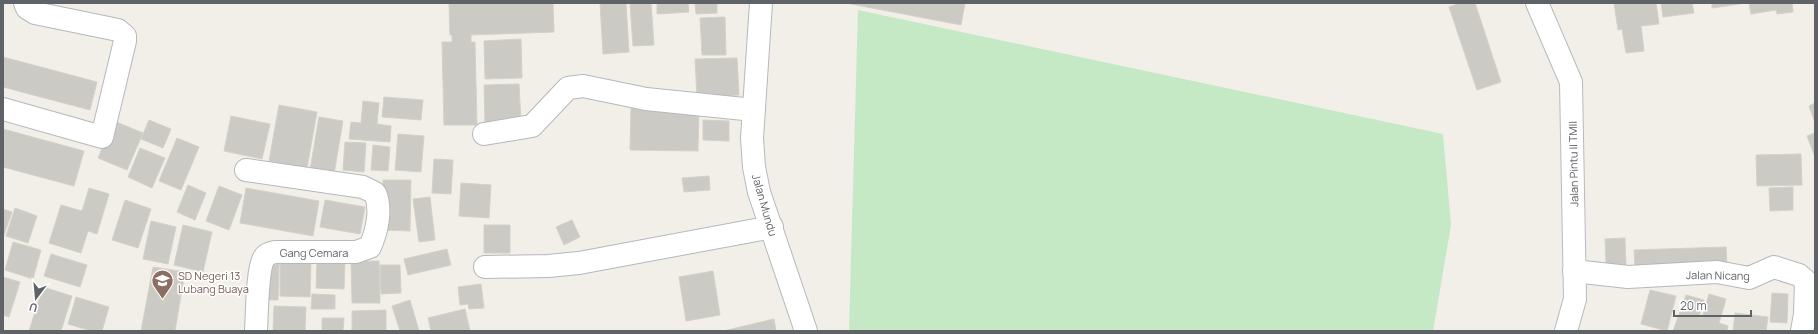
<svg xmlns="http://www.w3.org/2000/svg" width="1818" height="334" font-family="Manrope,sans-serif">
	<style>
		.green { fill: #c5e8c5 }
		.building { fill: #cccac5; stroke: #d6d1c6 }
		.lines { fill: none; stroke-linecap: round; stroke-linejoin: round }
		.street-casing { stroke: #b5b8bc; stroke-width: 24 }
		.secondary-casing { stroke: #b6babf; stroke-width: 24 }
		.street { stroke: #fff; stroke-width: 22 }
		.secondary { stroke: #fff; stroke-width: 22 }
		.labels { text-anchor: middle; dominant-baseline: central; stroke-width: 3; stroke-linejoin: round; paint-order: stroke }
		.street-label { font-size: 11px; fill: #5f6368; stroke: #fff }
		.education-label { font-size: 11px; fill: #785e54; stroke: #fff; text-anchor: start }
	</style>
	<rect width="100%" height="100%" fill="#f1efe8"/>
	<path class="green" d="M858,10L1443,134L1451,225L1433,331H849Z"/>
	<path class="building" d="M449,3H553L554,32L471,35V42H475L477,125H444L442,42H452V35H450Z
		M600,3H626L629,52L603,54Z
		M630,3H651L654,45L633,46Z
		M657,3H688L689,12L657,14Z
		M695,3H717V13L696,14Z
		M846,3H965L961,25Z
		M1460,3H1475L1501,82L1477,90L1449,7Z
		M1614,3H1656L1659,24L1641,26L1644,51L1626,53L1622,29L1618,30Z
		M1661,3H1692L1694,13L1663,17Z
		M1712,3H1740V4L1712,8Z
		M1749,3H1792L1793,12L1777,14L1776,10L1751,14Z
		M725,17L726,55H702L700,18Z
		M521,39L522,78L485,79L484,41Z
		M3,57L97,82L90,110L3,87Z
		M737,58L739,95L697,97L695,59Z
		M519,84L521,123L485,124L484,85Z
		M384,97L423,100L421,120L382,117Z
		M363,101L379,103L377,124L391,126L390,142L349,139L351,122L361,123Z
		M1815,103V123L1809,106Z
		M279,105L317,112L307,168L269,161Z
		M631,107L699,109L698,151L630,150Z
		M231,116L270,124L262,159L224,151Z
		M319,117L343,121L334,174L310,170Z
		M149,120L171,129L163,148L141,139Z
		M703,120L729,121V141L703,140Z
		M114,121L143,133L127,170L98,158Z
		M3,129L84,151L74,186L3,167Z
		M1815,133V157L1807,136Z
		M398,134L424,136L421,172L395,170Z
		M177,138L199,147L181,190L159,181Z
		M345,142L366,143L364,172L343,170Z
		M373,145L390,147L388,171L371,170Z
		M140,148L165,158L152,188L128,177Z
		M1801,154L1802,185L1757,186L1756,155Z
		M434,159L453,160L451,194L432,193Z
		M709,176L710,190L684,192L682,178Z
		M383,180H411L410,231L382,230Z
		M461,183L491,185L489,218L459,216Z
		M188,185L206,193L195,220L177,212Z
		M219,186L242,195L229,230L206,221Z
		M1793,187V210L1770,211L1769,188Z
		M89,188L109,194L97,234L88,231L81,253L49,243L61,205L82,211Z
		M246,188L319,201L313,236L240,223Z
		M430,197L435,240L419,242L413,199Z
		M125,200L151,209L138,248L112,240Z
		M325,200L365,207L360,234L320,227Z
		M15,208L37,216L28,243L6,236Z
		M3,209L12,212L3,238Z
		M572,220L580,237L564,245L556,227Z
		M151,221L176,227L168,264L143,259Z
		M183,225L212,232L203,272L174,265Z
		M484,225H510V253H484Z
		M1625,238L1626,265H1606L1605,239Z
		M13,242L41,250L33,279L5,270Z
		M1726,247L1727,266L1635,269L1634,250Z
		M447,249L451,265L408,275L404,259Z
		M51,254L87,265L80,287L44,276Z
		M280,260L311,262L310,297L280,296Z
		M317,261L345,262L344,289L316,288Z
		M351,261H379L380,303H352Z
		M262,264H279L278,300H261Z
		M380,265H400L401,293L381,294Z
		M153,267L185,272L175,331H141Z
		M713,271L720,315L686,321L679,277Z
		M3,277L20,282L9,317L3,315Z
		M481,284L484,308L469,309L468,304L460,305L458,287Z
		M43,287L72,296L61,331H29Z
		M1650,290L1676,296L1667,331L1641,324Z
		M1772,293L1788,294L1787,323L1770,322Z
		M312,294L335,295V309H311Z
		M1709,294L1726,299L1719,323L1728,326L1727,331H1673L1686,295L1704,300L1699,317L1702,318Z
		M76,297L109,307L102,331H91L68,324Z
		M410,300L419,331H400L392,306Z
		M274,306L306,307L305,331H273Z
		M465,309L470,331H431L428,318Z
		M386,310V331H352V311Z
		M1735,313L1768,317L1766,331H1733Z
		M322,318H344L343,331H322Z
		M774,319L776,331H723Z"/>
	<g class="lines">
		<defs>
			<path id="street" d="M761,3L752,138L754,167L759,192L806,331
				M3,109L102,137L125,41V36L118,30L35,13L27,8L25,3
				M484,134L532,126L568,88L583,86L646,99L754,110
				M246,170L363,187L375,193C382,209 377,231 370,247L356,252H275C271,253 266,254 264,258C257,269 257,316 256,331
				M485,267L548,266L579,263L772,227
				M1574,271L1628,277L1717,272L1749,278L1774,267L1799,275L1806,281L1805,314L1802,331"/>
			<path id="secondary" d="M1537,3L1571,82L1575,299L1566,331"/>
		</defs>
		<use href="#street" class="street-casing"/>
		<use href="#secondary" class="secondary-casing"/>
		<use href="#street" class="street"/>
		<use href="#secondary" class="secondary"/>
	</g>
	<defs>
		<symbol id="school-pin" viewBox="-11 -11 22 30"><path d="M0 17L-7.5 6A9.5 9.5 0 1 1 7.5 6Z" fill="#8d6e63" stroke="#fff"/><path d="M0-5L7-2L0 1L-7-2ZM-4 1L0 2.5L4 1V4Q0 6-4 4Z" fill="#fff"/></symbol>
	</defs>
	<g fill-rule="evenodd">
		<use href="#school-pin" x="150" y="268" width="25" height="34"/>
	</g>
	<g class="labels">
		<g class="street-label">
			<text transform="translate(1573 164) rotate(-91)">Jalan Pintu II TMII</text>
			<text transform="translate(765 205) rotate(74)">Jalan Mundu</text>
			<text x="314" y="252">Gang Cemara</text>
			<text transform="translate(1718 275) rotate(1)">Jalan Nicang</text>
		</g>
		<g class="education-label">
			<text x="178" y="275">SD Negeri 13<tspan x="178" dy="13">Lubang Buaya</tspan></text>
		</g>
	</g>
	<rect width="1818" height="334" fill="none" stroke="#5f6368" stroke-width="8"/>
	<g transform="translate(36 298) rotate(196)" stroke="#ffffff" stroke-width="3" paint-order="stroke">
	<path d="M0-3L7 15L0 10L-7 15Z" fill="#5f6368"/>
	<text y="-6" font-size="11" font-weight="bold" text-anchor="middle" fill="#5f6368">U</text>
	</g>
	<path d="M1674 310v6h77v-6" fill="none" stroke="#5f6368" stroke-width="2"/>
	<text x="1680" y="310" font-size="12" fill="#5f6368" stroke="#ffffff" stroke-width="3" paint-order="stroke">20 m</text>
</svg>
